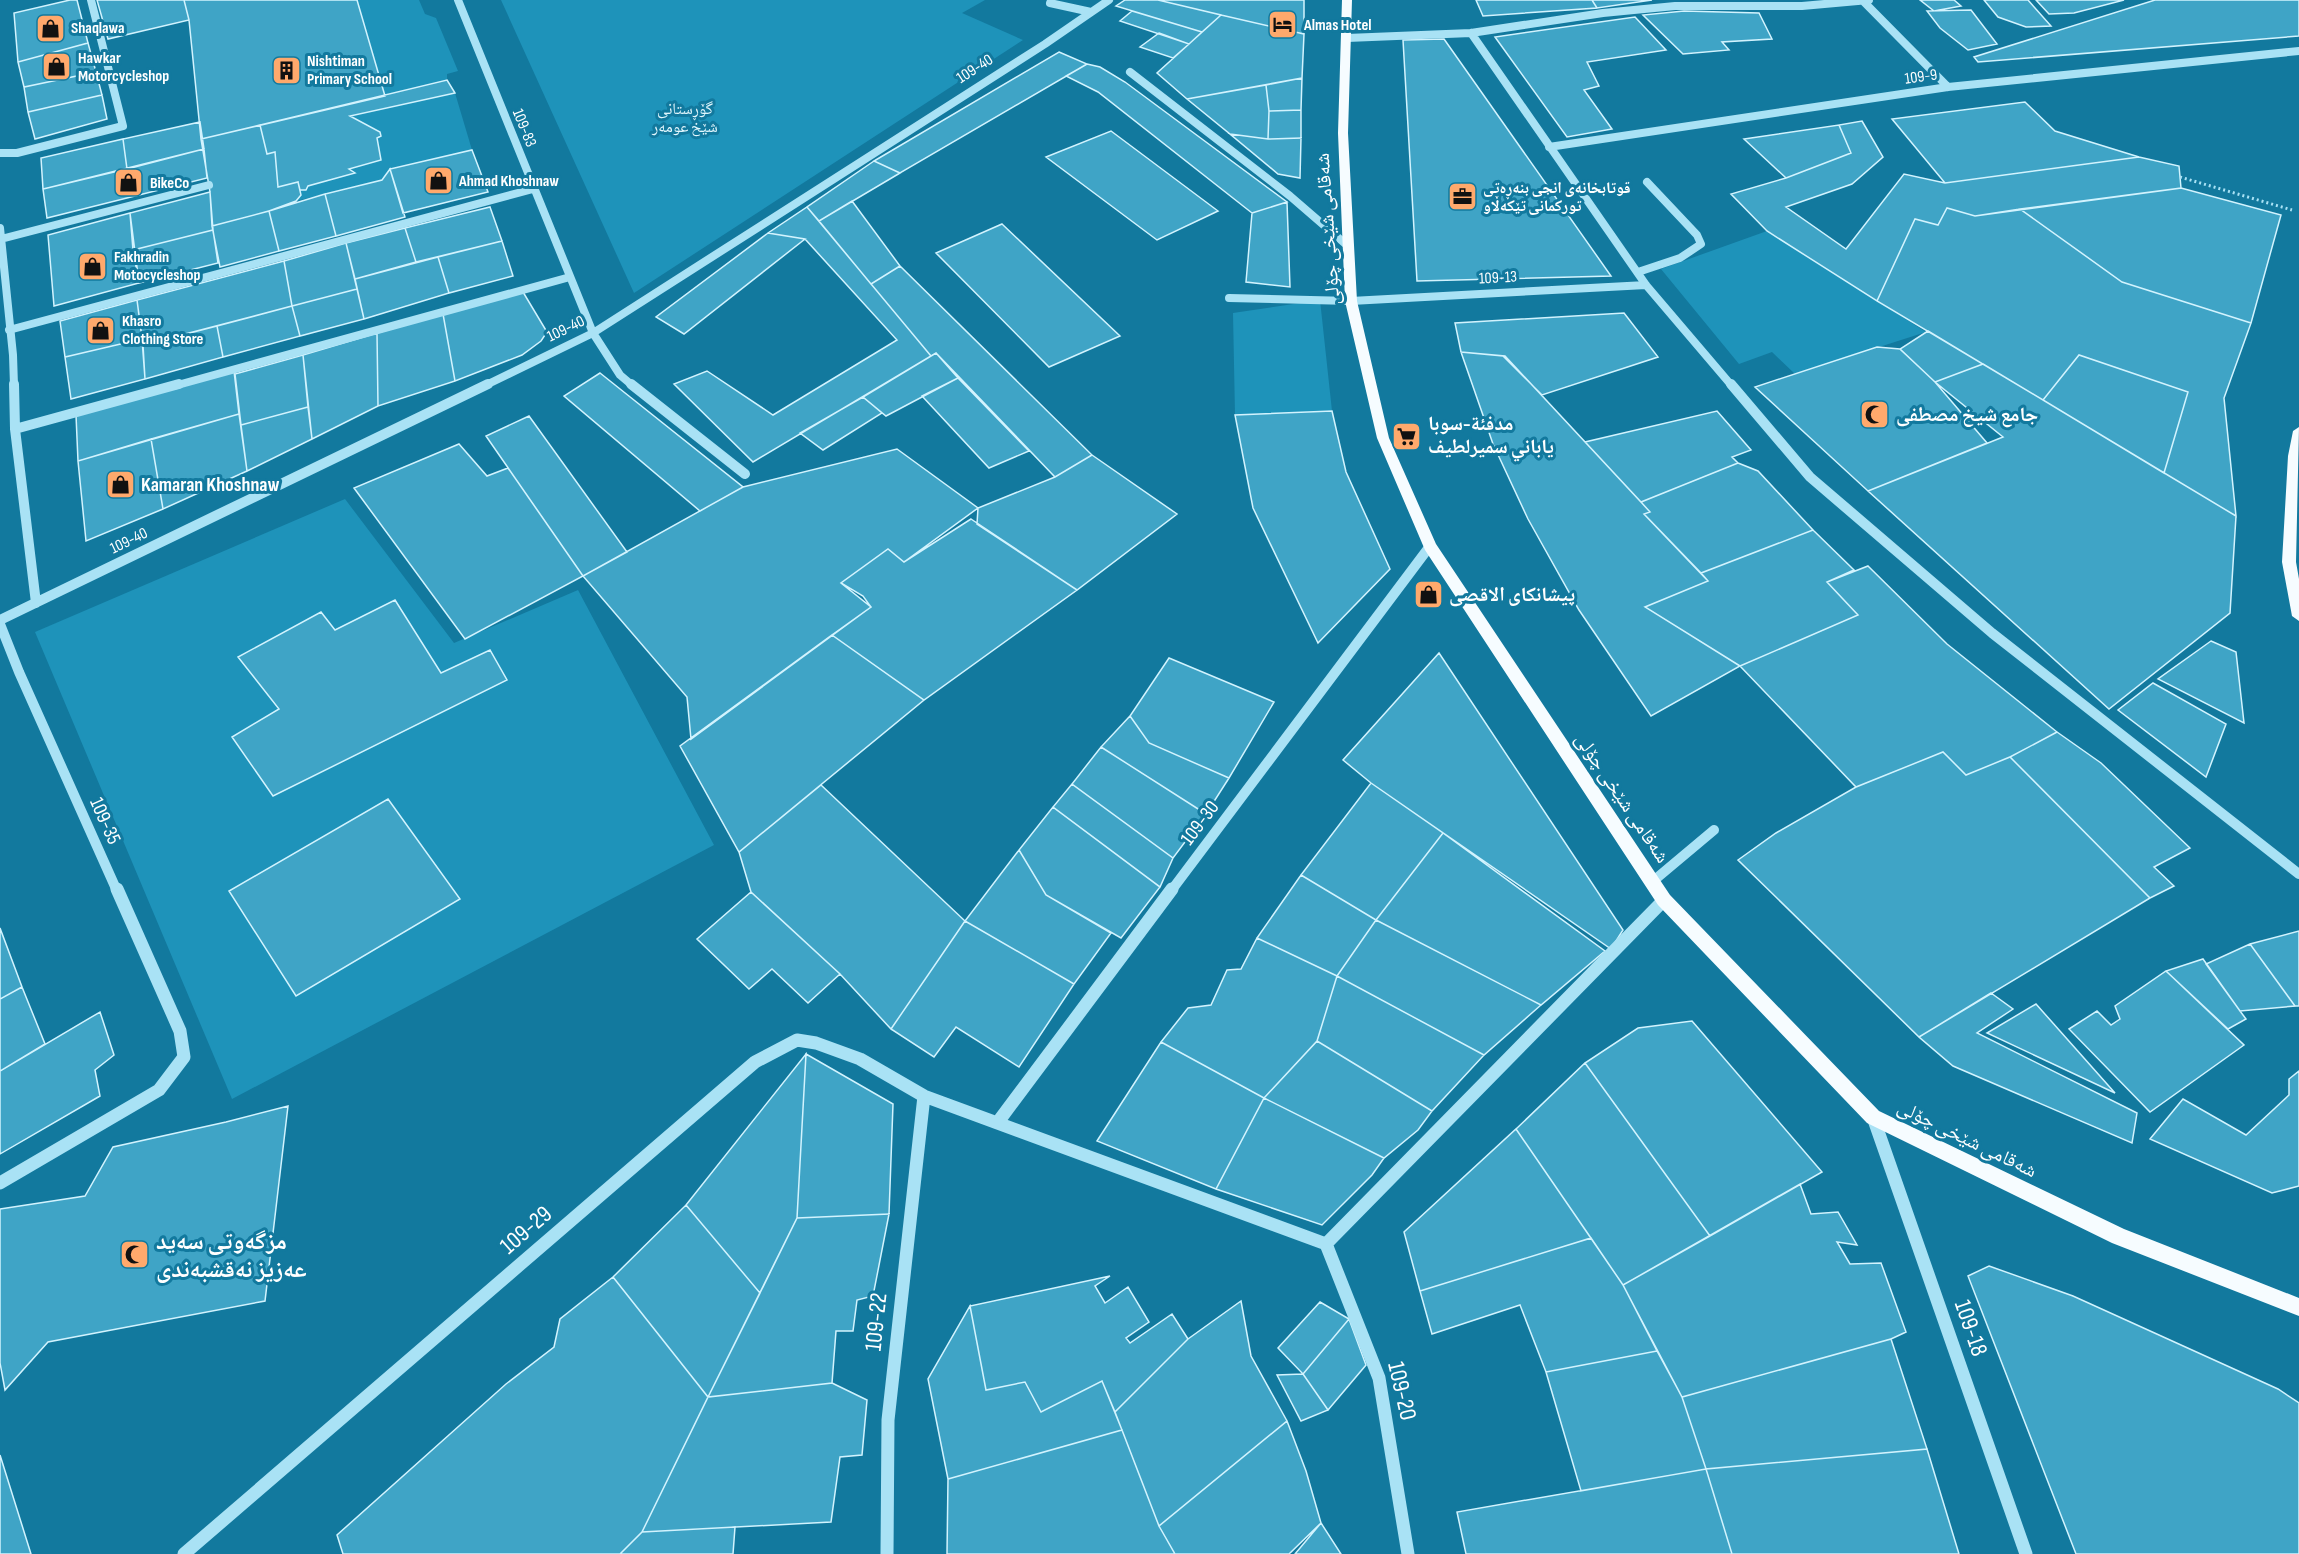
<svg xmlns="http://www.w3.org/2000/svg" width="2299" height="1554" font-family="'Sofia Sans Condensed','Noto Naskh Arabic',sans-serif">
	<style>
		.green { fill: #1e93ba }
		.building { fill: #3fa4c6; stroke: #d2f3fe; stroke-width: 1.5 }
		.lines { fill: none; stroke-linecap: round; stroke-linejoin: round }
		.path { stroke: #a9e2f5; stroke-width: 3; stroke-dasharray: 2 3; stroke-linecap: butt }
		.minor-far2 { stroke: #a9e2f5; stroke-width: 8 }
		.minor-far1 { stroke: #a9e2f5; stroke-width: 10 }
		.minor { stroke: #a9e2f5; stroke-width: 13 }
		.major { fill: #f6fcff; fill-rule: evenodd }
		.labels { text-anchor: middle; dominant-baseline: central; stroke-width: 6; stroke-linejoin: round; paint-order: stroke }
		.far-poi-label { font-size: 16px; font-weight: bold; fill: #fff; stroke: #12799e; text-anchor: start }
		.far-street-label { font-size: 16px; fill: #fff; stroke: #12799e }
		.far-park-label { font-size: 16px; fill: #e4f8fe; stroke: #12799e }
		.street-label { font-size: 20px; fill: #fff; stroke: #12799e }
		.poi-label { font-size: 20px; font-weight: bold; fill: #fff; stroke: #12799e; text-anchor: start }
		.near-street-label { font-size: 24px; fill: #fff; stroke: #12799e }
		.near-poi-label { font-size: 24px; font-weight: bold; fill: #fff; stroke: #12799e; text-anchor: start }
	</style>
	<rect width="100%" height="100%" fill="#12799e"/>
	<path class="green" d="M357,0H419L425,14L436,18L458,71L447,74V80L385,96Z
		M501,0H985L962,13L1023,40L634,293Z
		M455,93L472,150L390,169L382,180L296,201L301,195L300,190H306L308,186L354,173L349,169L380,136V132L350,116Z
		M1767,231L1926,332L1795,374L1772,352L1739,364L1661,269Z
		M1320,300L1332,411L1235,415L1233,313Z
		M345,499L454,643L578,590L714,845L232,1099L35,632Z"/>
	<path class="building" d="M70,0H77L88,43L18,62L14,13Z
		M97,0H184L189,20L108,39Z
		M184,0H357L385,96L201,139L189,20Z
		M1125,0H1158L1221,15L1202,32L1116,6Z
		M1158,0H1304V34L1221,15Z
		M1476,0H1592L1597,8L1483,16Z
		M1592,0H1652L1597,8Z
		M1920,0H1954L1961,6L1934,11Z
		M1984,0H2028L2051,26L2026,27L1998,17Z
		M2036,0H2124L2074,13L2049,14Z
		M2155,0H2299V36L1978,62L1974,57Z
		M1971,10L1997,44L1968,50L1940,28L1927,11Z
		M1132,11L1202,32L1189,44L1120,21Z
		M1684,11L1759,13L1772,39L1722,42L1729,50L1683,54L1643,15Z
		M1221,15L1304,34L1302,78L1187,99L1157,73Z
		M1635,17L1666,50L1587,62L1599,86L1584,90L1612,129L1567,137L1495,37Z
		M1159,33L1189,44L1173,58L1140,47Z
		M1444,39L1611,276L1417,281L1403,40Z
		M88,43L96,72L24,87L18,62Z
		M1059,52L1087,64L900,173L874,161Z
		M1087,64L1100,67L1125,82L1287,202L1252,213L1098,92L1066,76Z
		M96,72L102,95L28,112L24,87Z
		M1302,78L1301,110L1269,111L1266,85Z
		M447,80L455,93L350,116L380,132L381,136L377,138L381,160L349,169L355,173L308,186L306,190H300L298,182L278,187L275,152L267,154L260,125Z
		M1266,85L1269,111L1268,139L1230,134L1187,99Z
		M102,95L107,119L35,139L28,112Z
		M2025,102L2055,131L2139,157L1945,183L1892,119Z
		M1301,110V138L1268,139L1269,111Z
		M1862,121L1883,157L1852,184L1786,207L1846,249L1904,174L1945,183L2139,157L2179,166L2181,188L1975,216L1947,208L1938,225L1915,219L1877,301L1767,231L1731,194L1786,178L1851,153L1839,125Z
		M200,122L204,149L127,169L123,139Z
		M260,125L267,154L275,152L278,187L298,182L301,195L296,201L269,211L212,226L210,192L201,139Z
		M1839,125L1851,153L1786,178L1744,139Z
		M1111,131L1218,211L1157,240L1046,157Z
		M1230,134L1268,139L1301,138L1300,178L1278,174Z
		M123,139L127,169L43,189L41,158Z
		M204,149L207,178L47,218L43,189Z
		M472,150L488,192L403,213L390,169Z
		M874,161L900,173L819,221L807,207Z
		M390,169L405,217L336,236L325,194L382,180Z
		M2181,188L2281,215L2251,323L2122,282L2020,209Z
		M210,192L213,230L133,250L130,213Z
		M325,194L336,236L279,251L269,211Z
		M852,201L900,266L871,284L819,221Z
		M1287,202L1290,287L1246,282L1252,213Z
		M490,207L502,241L416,262L405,228Z
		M807,207L931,356L753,462L674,384L707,371L773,415L897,340L805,239L768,233Z
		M1947,208L1975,216L2020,209L2122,282L2251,323L2224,398L2236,516L2164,473L2188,392L2079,355L2043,400L1877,301L1915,219L1938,225Z
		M269,211L279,251L220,267L212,226Z
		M130,213L139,283L54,306L48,235Z
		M1002,224L1120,336L1049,367L936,253Z
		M405,228L416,262L355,279L346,243Z
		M213,230L218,263L139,283L133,250Z
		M768,233L805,239L684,334L656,317Z
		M502,241L513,276L449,293L438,257Z
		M346,243L357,289L292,306L284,261Z
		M438,257L449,293L364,319L355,279Z
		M284,261L292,306L143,345L137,300Z
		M900,266L1092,455L1055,477L936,353L931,356L871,284Z
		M357,289L364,319L300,336L292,306Z
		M523,292L547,332L541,341L522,355L455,381L443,314Z
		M137,300L142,339L65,357L60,321Z
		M292,306L300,336L223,357L217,326Z
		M1624,313L1658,357L1542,395L1503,356L1461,352L1455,323Z
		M443,314L455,381L378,406L377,333Z
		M217,326L223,357L145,379L143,345Z
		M1928,331L1983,364L1935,382L1900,349Z
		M377,333L378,406L312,439L303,355Z
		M142,339L145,379L71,399L65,357Z
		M1877,347L1900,349L1935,382L1987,443L1868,491L1755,387Z
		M1461,352L1505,356L1641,502L1650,512L1644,514L1708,581L1645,607L1740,666L1651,716L1579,610L1528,519L1493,444Z
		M936,353L958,378L886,416L863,397Z
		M303,355L308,407L241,425L235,374Z
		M2079,355L2188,392L2164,473L2043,400Z
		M1983,364L2236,516L2230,613L2109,709L1868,491L2003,437L1935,382Z
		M234,371L239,414L78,461L76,415Z
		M600,373L743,487L700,511L564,396Z
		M958,378L1029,451L989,468L922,396Z
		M863,397L882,413L823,450L800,433Z
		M308,407L312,439L247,471L241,425Z
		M1332,411L1346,472L1390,569L1318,643L1253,508L1235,415Z
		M1717,411L1751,450L1732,457L1738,463L1641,502L1585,442Z
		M239,414L247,471L163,509L151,439Z
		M529,416L627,552L583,576L486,436Z
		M151,439L163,509L86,541L78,461Z
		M459,444L487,476L508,468L583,576L465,639L354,488Z
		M897,449L978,508L904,562L888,549L841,583L871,607L691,739L687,697L583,576L743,487Z
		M1092,455L1177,514L1077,590L977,524L978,508L1055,477Z
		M1738,463L1758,471L1813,530L1701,573L1644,514L1650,512L1641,502Z
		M971,519L1077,590L924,700L832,635L871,607L863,596L841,583L888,549L904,562Z
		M1813,530L1854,570L1827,582L1858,615L1740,666L1645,607L1708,581L1701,573Z
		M1868,566L1947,644L2057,732L2010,757L1966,775L1943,752L1856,787L1740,666L1858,615L1827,582Z
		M395,600L441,673L490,650L507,680L273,796L232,737L279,709L238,657L321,612L335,630Z
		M832,635L924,700L739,852L680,746Z
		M2211,641L2236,652L2244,723L2158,679Z
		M1439,653L1623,930L1611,949L1371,783L1343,760Z
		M1169,658L1274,702L1229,778L1149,743L1130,716Z
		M2153,683L2226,724L2206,777L2118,710Z
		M1130,716L1149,743L1229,778L1206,814L1101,747Z
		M2057,732L2101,763L2190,848L2154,867L2174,886L2150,898L2010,757Z
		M1101,747L1206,814L1173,858L1072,784Z
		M1943,752L1966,775L2010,757L2150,898L1919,1037L1738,860L1776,833L1856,787Z
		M1371,783L1443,833L1376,920L1301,875Z
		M1072,784L1173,858L1160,887L1053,807Z
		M821,785L965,921L891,1029L840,974L751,892L739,852Z
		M388,799L460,899L296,996L229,891Z
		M1053,807L1160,887L1121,938L1046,895L1019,850Z
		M1443,833L1605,951L1541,1005L1376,920Z
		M1019,850L1046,895L1111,933L1074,984L965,921Z
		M1301,875L1376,920L1337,976L1257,938Z
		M751,892L840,974L808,1003L772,969L749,989L697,939Z
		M1376,920L1541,1005L1484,1055L1337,976Z
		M965,921L1074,984L1019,1067L956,1027L934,1057L891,1029Z
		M0,928L22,987L0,999Z
		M2299,931V1006H2295L2250,944Z
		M1257,938L1337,976L1317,1041L1264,1098L1161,1042L1188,1008L1211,1005L1227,970L1241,969Z
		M2250,944L2295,1006L2240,1011L2206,964Z
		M2203,959L2240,1011L2246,1019L2228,1029L2166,971Z
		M2166,971L2244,1045L2150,1112L2069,1029L2097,1011L2111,1025L2120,1019L2115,1006Z
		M1337,976L1484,1055L1432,1111L1317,1041Z
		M22,987L45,1044L0,1071V999Z
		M1991,993L2013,1009L1977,1033L2137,1113L2132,1143L1953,1066L1919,1037Z
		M2036,1004L2115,1093L1987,1033Z
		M100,1012L114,1055L95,1070L100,1096L0,1154V1071Z
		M1692,1021L1822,1172L1710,1236L1585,1063L1638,1028Z
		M1317,1041L1432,1111L1418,1130L1384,1158L1264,1098Z
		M1161,1042L1264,1098L1216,1189L1097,1141Z
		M806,1054L797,1218L760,1293L686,1205Z
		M806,1054L893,1104L889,1214L797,1218Z
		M1585,1063L1710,1236L1623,1285L1516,1129Z
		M2299,1071V1186L2272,1193L2150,1139L2183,1099L2246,1135L2289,1095V1079Z
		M1264,1098L1384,1158L1372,1175L1322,1225L1216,1189Z
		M288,1106L265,1301L48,1342L5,1390L0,1363V1209L85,1196L113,1147L226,1122Z
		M1516,1129L1591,1238L1420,1291L1404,1232Z
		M1800,1184L1811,1214L1838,1212L1857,1245L1837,1242L1850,1264L1881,1263L1906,1332L1891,1339L1682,1397L1623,1285Z
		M686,1205L760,1293L708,1397L613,1277Z
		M889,1214L873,1296L857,1300L853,1331H836L832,1383L708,1397L797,1218Z
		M1591,1238L1623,1285L1657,1351L1546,1372L1520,1305L1432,1334L1420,1291Z
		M1989,1266L2073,1296L2278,1389L2299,1403V1554H2076L1968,1276Z
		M1110,1276L1095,1286L1105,1303L1128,1287L1149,1322L1126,1338L1130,1343L1172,1314L1188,1339L1115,1412L1102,1381L1041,1412L1025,1382L986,1390L970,1306Z
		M613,1277L708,1397L642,1532L620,1554H343L337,1535L506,1384L554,1347L560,1319Z
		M1241,1301L1251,1356L1287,1421L1159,1526L1115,1412L1188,1339Z
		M1320,1302L1349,1319L1303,1374L1278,1348Z
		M970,1306L986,1390L1025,1382L1041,1412L1102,1381L1122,1430L948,1479L928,1379Z
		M1349,1319L1366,1365L1328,1410L1303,1374Z
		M1891,1339L1927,1449L1706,1469L1682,1397Z
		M1657,1351L1682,1397L1706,1469L1581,1491L1546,1372Z
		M1303,1374L1328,1410L1301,1421L1277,1375Z
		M832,1383L867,1400L862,1455L840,1457L831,1522L642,1532L708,1397Z
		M1287,1421L1306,1471L1321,1523L1289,1554H1175L1159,1526Z
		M1122,1430L1159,1526L1175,1554H947L948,1479Z
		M1927,1449L1959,1554H1732L1706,1469Z
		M0,1455L31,1554H0Z
		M1706,1469L1732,1554H1466L1457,1512Z
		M1321,1523L1341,1554H1295Z
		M735,1527L733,1554H620L642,1532Z"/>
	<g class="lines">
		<path class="path" d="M2180,177L2292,210"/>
		<path class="minor-far2" d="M458,0L593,333L620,375L633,386
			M1864,2L1948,87
			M1050,3L1091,12
			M1471,33L1646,285L1732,386
			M1347,38L1471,33L1603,13L1675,6H1802L1869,0
			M1130,72L1290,196L1349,247
			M1549,147L1948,87L2299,51
			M0,153H17L123,126L91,0
			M0,228L13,355L14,386
			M1,239L209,185
			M1638,272L1680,258L1701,244L1697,235L1647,182
			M1229,298L1351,301L1646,285
			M9,330L533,189
			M174,386L570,277
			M484,386L593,333L1045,44L1109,0"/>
		<path class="minor-far1" d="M14,384L15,429L36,603
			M631,384L745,474
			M1731,384L1810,477L1992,633L2299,874
			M15,429L179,384
			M0,620L488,384
			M0,624L19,672L117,891
			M1652,882L1714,830
			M1171,891L1430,546"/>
		<path class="minor" d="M1873,1117L2026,1554
			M998,1122L1172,889
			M0,1183L159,1090L184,1057L180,1031L117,889
			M1326,1244L1379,1378L1408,1554
			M184,1554L755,1062L797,1040L816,1043L860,1059L924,1096L1326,1244L1664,900
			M887,1554L888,1420L924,1096"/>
		<path class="major" d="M1342,0H1352L1348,133L1357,301L1389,438L1436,544L1670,895L1879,1111L2124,1229L2299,1298V1316L2112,1243L1867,1123L1658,905L1425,550L1377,438L1345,301L1338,133Z
			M2299,427L2296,562L2299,579V621L2292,616L2282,562L2288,456L2293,431Z"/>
	</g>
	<defs>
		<symbol id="hotel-square" viewBox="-11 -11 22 22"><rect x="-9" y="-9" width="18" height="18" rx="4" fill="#ffa96c" stroke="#12799e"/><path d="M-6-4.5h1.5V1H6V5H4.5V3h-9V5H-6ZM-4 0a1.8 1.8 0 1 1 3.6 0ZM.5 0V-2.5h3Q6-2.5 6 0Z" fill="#111"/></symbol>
		<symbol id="shop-square" viewBox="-11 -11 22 22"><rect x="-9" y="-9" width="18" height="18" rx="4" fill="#ffa96c" stroke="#12799e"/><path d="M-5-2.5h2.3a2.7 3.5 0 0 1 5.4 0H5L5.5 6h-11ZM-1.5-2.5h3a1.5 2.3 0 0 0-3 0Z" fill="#111"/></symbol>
		<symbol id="building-square" viewBox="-11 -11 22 22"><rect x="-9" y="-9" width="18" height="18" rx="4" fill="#ffa96c" stroke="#12799e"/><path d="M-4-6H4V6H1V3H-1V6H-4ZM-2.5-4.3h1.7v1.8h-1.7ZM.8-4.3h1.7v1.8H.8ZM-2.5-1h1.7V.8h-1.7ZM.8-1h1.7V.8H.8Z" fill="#111"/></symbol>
		<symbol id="office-square" viewBox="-11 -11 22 22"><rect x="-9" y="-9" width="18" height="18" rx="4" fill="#ffa96c" stroke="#12799e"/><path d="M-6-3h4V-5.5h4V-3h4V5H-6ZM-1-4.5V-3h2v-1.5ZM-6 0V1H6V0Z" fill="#111"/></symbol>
		<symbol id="mosque-square" viewBox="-11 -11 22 22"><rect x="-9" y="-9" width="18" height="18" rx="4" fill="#ffa96c" stroke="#12799e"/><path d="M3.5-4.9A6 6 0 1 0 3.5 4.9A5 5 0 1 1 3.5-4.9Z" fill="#111"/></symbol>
		<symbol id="supermarket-square" viewBox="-11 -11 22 22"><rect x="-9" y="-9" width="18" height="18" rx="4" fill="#ffa96c" stroke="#12799e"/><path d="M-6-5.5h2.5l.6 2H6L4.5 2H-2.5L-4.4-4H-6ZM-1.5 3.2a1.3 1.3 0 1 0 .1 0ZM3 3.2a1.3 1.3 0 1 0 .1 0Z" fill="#111"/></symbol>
	</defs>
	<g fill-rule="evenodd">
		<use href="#hotel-square" x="1266" y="8" width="33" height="33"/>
		<use href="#shop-square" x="34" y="12" width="33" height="33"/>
		<use href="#shop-square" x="40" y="50" width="33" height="33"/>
		<use href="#building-square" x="270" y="54" width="33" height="33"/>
		<use href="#shop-square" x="422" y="164" width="33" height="33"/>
		<use href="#shop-square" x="112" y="166" width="33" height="33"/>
		<use href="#office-square" x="1446" y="180" width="33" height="33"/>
		<use href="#shop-square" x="76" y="250" width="33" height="33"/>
		<use href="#shop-square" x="84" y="314" width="33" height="33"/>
		<use href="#mosque-square" x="1858" y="398" width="33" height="33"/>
		<use href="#supermarket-square" x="1390" y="420" width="33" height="33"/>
		<use href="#shop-square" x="104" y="468" width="33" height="33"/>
		<use href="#shop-square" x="1412" y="578" width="33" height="33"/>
		<use href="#mosque-square" x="118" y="1238" width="33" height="33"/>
	</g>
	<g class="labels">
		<g class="far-poi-label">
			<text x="1304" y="25">Almas Hotel</text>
			<text x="71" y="28">Shaqlawa</text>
			<text x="78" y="58">Hawkar<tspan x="78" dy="18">Motorcycleshop</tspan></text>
			<text x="307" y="61">Nishtiman<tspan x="307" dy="18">Primary School</tspan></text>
			<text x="459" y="181">Ahmad Khoshnaw</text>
			<text x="150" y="183">BikeCo</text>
			<text x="1483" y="188">قوتابخانەی انجی بنەڕەتی<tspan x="1483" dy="18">تورکمانی تێکەڵاو</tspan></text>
			<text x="114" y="257">Fakhradin<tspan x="114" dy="18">Motocycleshop</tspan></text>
			<text x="122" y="321">Khasro<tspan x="122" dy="18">Clothing Store</tspan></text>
		</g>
		<g class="far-street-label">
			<text transform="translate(975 69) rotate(-33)">109-40</text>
			<text transform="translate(1921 77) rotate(-8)">109-9</text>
			<text transform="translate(524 128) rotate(68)">109-83</text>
			<text transform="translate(1498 278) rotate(-3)">109-13</text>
			<text transform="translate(566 329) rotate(-26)">109-40</text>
			<text transform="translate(129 541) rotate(-26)">109-40</text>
		</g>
		<g class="far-park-label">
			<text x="685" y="109">گۆڕستانی<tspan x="685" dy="18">شێخ عومەر</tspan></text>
		</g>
		<g class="street-label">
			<text transform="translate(1328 229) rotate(-94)">شەقامی شێخی چۆلی</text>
			<text transform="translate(1622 798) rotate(56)">شەقامی شێخی چۆلی</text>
			<text transform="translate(105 821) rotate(66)">109-35</text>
			<text transform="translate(1200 823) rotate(-53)">109-30</text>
			<text transform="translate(1967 1139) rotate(26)">شەقامی شێخی چۆلی</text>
		</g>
		<g class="poi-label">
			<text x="1896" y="415">جامع شيخ مصطفى</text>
			<text x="1428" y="424">مدفئة-سوبا<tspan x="1428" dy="23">ياباني سميرلطيف</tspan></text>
			<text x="141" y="485">Kamaran Khoshnaw</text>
			<text x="1449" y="595">پيشانكاى الاقصى</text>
		</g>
		<g class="near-street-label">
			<text transform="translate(526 1230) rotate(-41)">109-29</text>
			<text transform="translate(876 1322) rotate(-84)">109-22</text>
			<text transform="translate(1971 1328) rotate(71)">109-18</text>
			<text transform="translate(1402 1391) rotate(77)">109-20</text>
		</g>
		<g class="near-poi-label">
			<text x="156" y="1241">مزگەوتی سەید<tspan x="156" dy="28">عەزیز نەقشبەندی</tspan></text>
		</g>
	</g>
</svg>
